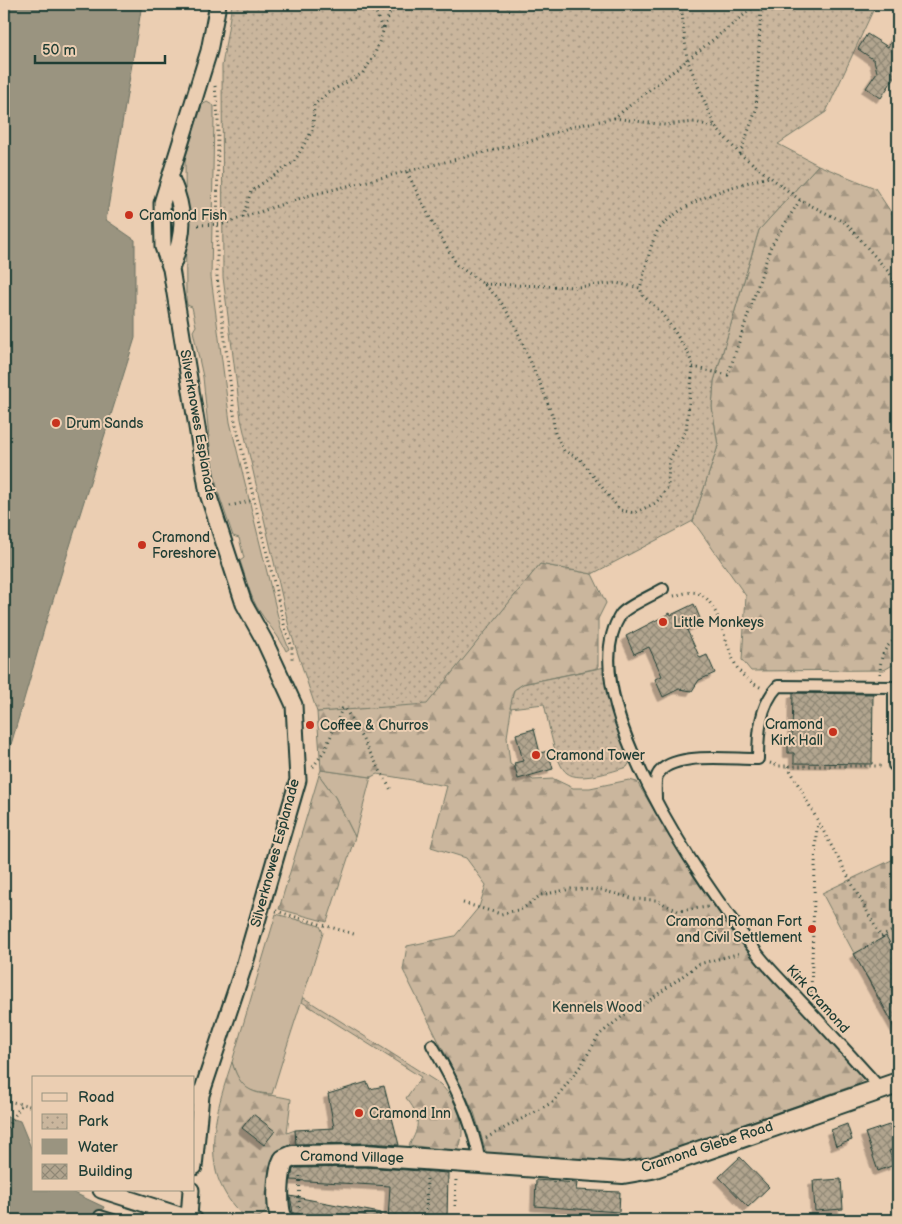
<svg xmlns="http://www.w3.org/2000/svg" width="902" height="1224" font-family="'Balsamiq Sans',sans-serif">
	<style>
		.grass { fill: #cab69d; stroke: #747a68 }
		.forest { fill: url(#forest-firs); stroke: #747a68 }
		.cemetery { fill: url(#cemetery-stones); stroke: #747a68 }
		.park { fill: url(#park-dots); stroke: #747a68 }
		.water { fill: #9a9480; stroke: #697162 }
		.building { fill: url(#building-cross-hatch); stroke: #1f3d34; filter: url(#shadow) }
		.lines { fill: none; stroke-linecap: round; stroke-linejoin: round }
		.service-casing { stroke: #1f3d34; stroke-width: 14 }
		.pedestrian-casing { stroke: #1f3d34; stroke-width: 19 }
		.minor-casing { stroke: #1f3d34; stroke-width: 24 }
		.path { stroke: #1f3d34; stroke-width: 3; stroke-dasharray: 1 4; stroke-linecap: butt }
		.service { stroke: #ebceb2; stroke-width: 10 }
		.pedestrian { stroke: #ebceb2; stroke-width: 15 }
		.minor { stroke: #ebceb2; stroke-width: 20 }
		.poi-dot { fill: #c8321e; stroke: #ebceb2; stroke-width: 2 }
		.labels { text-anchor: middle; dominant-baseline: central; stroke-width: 4; stroke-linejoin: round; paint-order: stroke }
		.poi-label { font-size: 14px; fill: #1f3d34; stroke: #ebceb2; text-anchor: start }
		.street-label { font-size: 14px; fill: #1f3d34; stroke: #ebceb2 }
		.park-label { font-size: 14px; fill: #30493e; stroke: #ebceb2 }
	</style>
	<defs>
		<pattern id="forest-firs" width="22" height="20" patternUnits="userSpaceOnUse" patternTransform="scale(1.25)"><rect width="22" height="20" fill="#cab69d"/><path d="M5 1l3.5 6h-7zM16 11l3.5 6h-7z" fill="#a39581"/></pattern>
		<pattern id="cemetery-stones" width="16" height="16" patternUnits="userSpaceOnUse" patternTransform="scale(1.25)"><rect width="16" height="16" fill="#cab69d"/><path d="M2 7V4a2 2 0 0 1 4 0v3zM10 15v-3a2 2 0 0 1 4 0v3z" fill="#a39581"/></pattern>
		<pattern id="park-dots" width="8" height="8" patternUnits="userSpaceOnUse" patternTransform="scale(1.25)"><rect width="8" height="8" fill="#cab69d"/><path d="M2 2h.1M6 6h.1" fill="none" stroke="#a39581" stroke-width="1.8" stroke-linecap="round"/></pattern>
		<pattern id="building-cross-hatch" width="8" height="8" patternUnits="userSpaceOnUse" patternTransform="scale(1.25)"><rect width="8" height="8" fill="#b2a58f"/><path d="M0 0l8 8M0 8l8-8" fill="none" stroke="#908876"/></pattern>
		<filter id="shadow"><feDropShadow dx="-4.5" dy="4.5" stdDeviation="0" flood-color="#0004"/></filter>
	</defs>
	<rect width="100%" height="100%" fill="#ebceb2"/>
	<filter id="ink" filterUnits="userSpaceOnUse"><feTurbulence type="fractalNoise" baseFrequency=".02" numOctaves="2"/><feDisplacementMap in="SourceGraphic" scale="10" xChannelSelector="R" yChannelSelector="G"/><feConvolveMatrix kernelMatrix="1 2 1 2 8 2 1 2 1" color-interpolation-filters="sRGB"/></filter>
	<g filter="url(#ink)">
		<path class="grass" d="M207,102L214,106V118L211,277L230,422L281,629L289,649L286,651C279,636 269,626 260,612C250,598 246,577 240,561L244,558L239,538L233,536L218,492L211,457L203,377L193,331L196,326L192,307L187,305L186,298L185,159L202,105Z
			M321,770L371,777L355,837L335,797L319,775Z
			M276,914L320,926L323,933C307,987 288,1040 272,1094C246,1093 239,1086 232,1062Z"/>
		<path class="forest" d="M818,165L875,188L898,223V662L884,670L751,671L742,660L746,596L693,521L718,446L712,407L714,381L759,230Z
			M540,564L592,574L606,603L598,619V668L523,684L514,690L507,737L510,764L533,780L554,779L573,788H590L629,780L637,782L694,877L757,964L800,1007L864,1080L858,1084L636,1162L487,1155L474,1112L403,970L407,946L455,936L479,907L486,885L466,858L431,847L447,786L377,774L371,777L321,770L317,712L427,703Z
			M319,775L335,797L355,837L327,922L279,909Z
			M304,998L440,1084C458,1102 469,1128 457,1153L433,1152L431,1148L409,1145C421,1127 420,1114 406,1098L421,1077L302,1002Z
			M232,1062C243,1099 259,1091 291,1099L287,1133L295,1130L297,1147L272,1160C268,1176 270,1197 266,1210C265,1213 262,1216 258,1217C239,1224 219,1186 216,1171C208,1135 221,1095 232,1062Z"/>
		<path class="cemetery" d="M898,857V1036L822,893Z"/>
		<path class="park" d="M232,4H876L826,112L778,144L818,165L759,230L714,381L712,407L718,446L693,521L592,574L540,564L427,704L317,712L289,627L241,419L223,277L222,66Z
			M605,667L609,700L630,762L627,767C613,771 580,783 567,773C555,765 548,719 544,704L510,708L514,690L523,684Z"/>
		<path class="water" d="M4,4H142L106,220L135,240V338L45,626L4,769Z
			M4,1116L20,1121L34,1155V1190H68L104,1207L98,1220H4Z"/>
		<path class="building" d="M898,31V72L881,98L866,88L877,72L874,60L858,49L867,34L888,47Z
			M694,604L702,623L687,630L700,658L707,655L715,673L699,680L692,691L679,689L663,697L655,679L662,676L649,647L634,654L626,636L670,613L671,615Z
			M793,693L873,694L872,764L794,763V753H788V738H792Z
			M534,729L540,753L548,751L553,769L518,779L514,763L523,761L516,734Z
			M886,936L898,958V1032L854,954Z
			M367,1082L370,1089L384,1086L399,1145L365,1143L296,1144L295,1130L334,1128L328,1094Z
			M253,1114L275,1131L264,1145L242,1128Z
			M898,1122V1148L889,1151L894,1165L878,1171L865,1133Z
			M847,1124L852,1140L836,1146L831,1130Z
			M740,1157L769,1187L748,1207L719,1177Z
			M365,1167L448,1173L447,1220H388L390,1186L291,1180L293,1169L296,1168Z
			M841,1179L843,1209L815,1211L813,1181Z
			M536,1180L577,1183L576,1190L620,1192L619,1212L535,1206Z
			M290,1196L380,1213V1220H298L300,1214L293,1213Z"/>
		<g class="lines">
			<defs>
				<path id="service" d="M663,589C653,595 626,607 621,614C569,695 704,885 754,949C766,966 782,981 797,997C825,1027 853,1058 881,1089
					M656,799C656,793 655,781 657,776C669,750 734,760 758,759C758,733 760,705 778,686L894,687V765
					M432,1045C454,1083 472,1119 480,1162
					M100,1216L113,1220
					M147,1220L160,1208"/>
				<path id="pedestrian" d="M171,178C186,213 185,233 171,269
					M194,1094L201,1095L245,963L298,780L294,705L264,640L244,604L208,494L171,269L163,247L162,203L209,51L218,4
					M194,1167L201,1095
					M101,1190L195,1220
					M189,1217L191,1190"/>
				<path id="minor" d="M283,1220C275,1210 278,1171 284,1160L293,1156L365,1155L623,1173L652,1168L898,1083"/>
			</defs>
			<use href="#service" class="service-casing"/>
			<use href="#pedestrian" class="pedestrian-casing"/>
			<use href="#minor" class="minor-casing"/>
			<path class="path" d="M373,4L382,29
				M681,4L687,59L715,127L740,154L800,200L846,223L898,283
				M215,86L218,117L217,277L235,421L285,628L292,647V661
				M614,118L665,125L695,122L714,127
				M740,154L756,110L761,4
				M407,172L430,218L457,265L484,284L498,298L513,321L544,393L553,418L555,433L564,451L580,459L620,510L634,513L656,503L668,487L669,461L686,430L693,367L689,355L675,332L660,311L643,296L640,288
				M243,217L251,191L294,162L313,129L314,105L329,92L363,73L374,56L393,4
				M198,225L223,224L307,196L534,140L571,127L614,118L758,4
				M484,284L577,287L616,283L640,288C644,276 652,236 659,229C685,199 732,186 769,177
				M693,367L728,375L771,246L800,200
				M230,506L254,500
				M674,596C682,594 692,590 700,594C720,603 726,651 738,669C744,678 753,684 762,688
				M880,674C880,656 884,647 898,637
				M770,763L779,766H883
				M788,766L881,937L896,929L898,933
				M313,767L325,750L342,709L345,708L391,790
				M463,903L501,914L522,909L541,895L571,889L601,890L635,899L656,900L678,911L708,907
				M276,911L357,935
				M811,992L816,836L818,823
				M4,1100L34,1107
				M4,1132L22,1104
				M486,1138L553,1102L582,1064L599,1035L624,1015L643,1005L699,964L741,953
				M455,1206L456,1179
				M299,1207L300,1173
				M426,1220L427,1176"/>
			<use href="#service" class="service"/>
			<use href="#pedestrian" class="pedestrian"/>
			<use href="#minor" class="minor"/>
		</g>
	</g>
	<g class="poi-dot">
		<circle cx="129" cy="215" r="5"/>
		<circle cx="56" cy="423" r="5"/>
		<circle cx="142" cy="545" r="5"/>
		<circle cx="663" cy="622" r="5"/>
		<circle cx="310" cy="725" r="5"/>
		<circle cx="833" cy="732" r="5"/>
		<circle cx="536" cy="755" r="5"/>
		<circle cx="812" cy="929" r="5"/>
		<circle cx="359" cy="1113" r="5"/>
	</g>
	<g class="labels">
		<g class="poi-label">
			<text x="139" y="215">Cramond Fish</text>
			<text x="66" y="423">Drum Sands</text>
			<text x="152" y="537">Cramond<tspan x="152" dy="16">Foreshore</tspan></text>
			<text x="673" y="622">Little Monkeys</text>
			<text x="823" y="724" text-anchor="end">Cramond<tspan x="823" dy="16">Kirk Hall</tspan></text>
			<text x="320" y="725">Coffee &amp; Churros</text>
			<text x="546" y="755">Cramond Tower</text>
			<text x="802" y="921" text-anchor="end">Cramond Roman Fort<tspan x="802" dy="16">and Civil Settlement</tspan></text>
			<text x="369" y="1113">Cramond Inn</text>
		</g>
		<g class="street-label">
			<text transform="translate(198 425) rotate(80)">Silverknowes Esplanade</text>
			<text transform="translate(275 853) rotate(-75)">Silverknowes Esplanade</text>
			<text transform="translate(818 999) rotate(48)">Kirk Cramond</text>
			<text transform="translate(707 1147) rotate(-18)">Cramond Glebe Road</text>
			<text transform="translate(352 1157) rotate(1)">Cramond Village</text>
		</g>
		<g class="park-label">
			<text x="597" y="1007">Kennels Wood</text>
		</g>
	</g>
	<rect width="902" height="1224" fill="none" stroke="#ebceb2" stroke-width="20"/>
	<rect x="10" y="10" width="882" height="1204" fill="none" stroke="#1f3d34" stroke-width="2" filter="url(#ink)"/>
	<rect x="32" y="1076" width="162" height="115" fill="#ebceb2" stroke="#999480"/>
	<rect x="42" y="1093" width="25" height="8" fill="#ebceb2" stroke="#999480"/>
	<text x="78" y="1102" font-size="15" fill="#1f3d34">Road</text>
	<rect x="42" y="1114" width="25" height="15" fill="url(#park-dots)" stroke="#999480"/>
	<text x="78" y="1126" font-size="15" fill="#1f3d34">Park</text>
	<rect x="42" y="1139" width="25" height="15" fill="#9a9480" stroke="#999480"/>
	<text x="78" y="1152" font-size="15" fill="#1f3d34">Water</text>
	<rect x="42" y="1164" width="25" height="15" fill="url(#building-cross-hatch)" stroke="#999480"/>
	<text x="78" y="1176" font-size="15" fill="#1f3d34">Building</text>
	<path d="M35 55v8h130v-8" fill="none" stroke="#1f3d34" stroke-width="2.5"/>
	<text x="42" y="55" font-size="15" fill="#1f3d34" stroke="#ebceb2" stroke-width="4" paint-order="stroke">50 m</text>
</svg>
